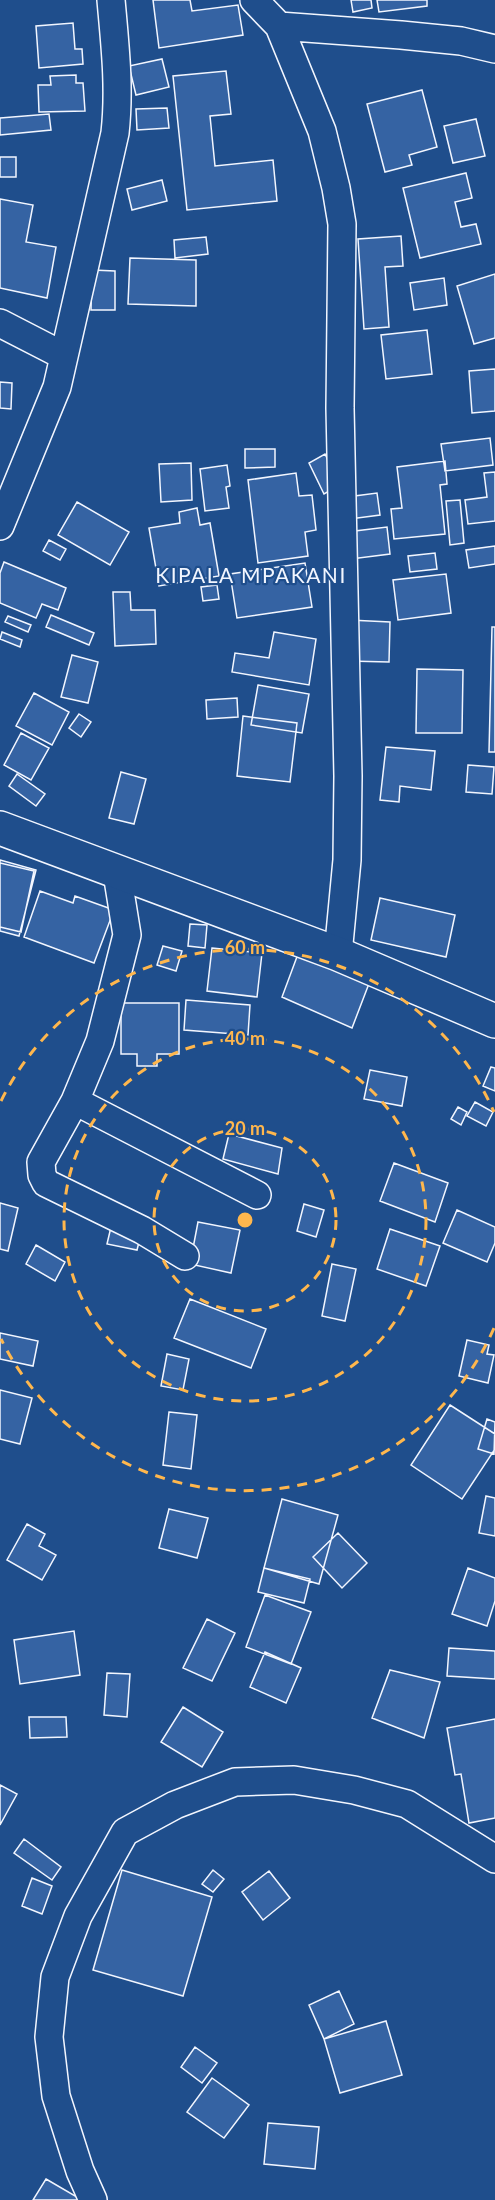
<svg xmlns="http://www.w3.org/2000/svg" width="495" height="2200" font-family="Lato,sans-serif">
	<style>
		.building { fill: #3563a3; stroke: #f2f6ff; stroke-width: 1.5 }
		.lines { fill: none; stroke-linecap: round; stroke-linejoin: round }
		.minor-casing { stroke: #f2f6ff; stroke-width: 30 }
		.secondary-casing { stroke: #f2f6ff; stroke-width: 36 }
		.minor { stroke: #1f4e8c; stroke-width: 27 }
		.secondary { stroke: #1f4e8c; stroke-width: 33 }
		.ring { fill: none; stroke: #ffb74d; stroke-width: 3; stroke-dasharray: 10 8 }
		.labels { text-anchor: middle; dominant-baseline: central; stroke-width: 4.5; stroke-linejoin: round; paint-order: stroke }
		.quarter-label { font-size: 21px; letter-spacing: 1.5px; fill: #f2f6ff; stroke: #1f4e8c }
		.centre { fill: #ffb74d; stroke: #1f4e8c; stroke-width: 3 }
		.ring-label { font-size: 18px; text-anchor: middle; font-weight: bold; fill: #ffb74d; stroke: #1f4e8c; stroke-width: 4.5; stroke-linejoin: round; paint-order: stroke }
	</style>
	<rect width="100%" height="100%" fill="#1f4e8c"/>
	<path class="building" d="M153,0H190L192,11L238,5L243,35L159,48Z
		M351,0H371L372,8L353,12Z
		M377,0H427V6L379,12Z
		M73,23L75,49H82L83,64L39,68L36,26Z
		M162,59L169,87L136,95L129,66Z
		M226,71L231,114L210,116L215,166L273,160L277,201L187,210L173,76Z
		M76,75V83H83L85,111L39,112L38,85H51L50,76Z
		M422,90L437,147L409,155L412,165L385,172L367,104Z
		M167,108L169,128L137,130L136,109Z
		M49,114L51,130L0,135V118Z
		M476,119L485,156L453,163L444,126Z
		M0,157H16V177H0Z
		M466,173L472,198L455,202L461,227L476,224L481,244L420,258L403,188Z
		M162,180L167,201L132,210L127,189Z
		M0,199L33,205L26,242L56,247L47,298L0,288Z
		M401,236L403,266L385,267L389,327L364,329L358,239Z
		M206,237L208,254L175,258L174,240Z
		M130,258L196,260V306L128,304Z
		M92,270L115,271V310H91Z
		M495,274V338L474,344L457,286Z
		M444,278L447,305L414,310L410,283Z
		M427,330L432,374L386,379L381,335Z
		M495,369V411L472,413L469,371Z
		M0,382L12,383L11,409L0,408Z
		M490,438L493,465L445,471L441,444Z
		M245,449H275V467L245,468Z
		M325,454L340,485L324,494L309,463Z
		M445,461L447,484L440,485L445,534L394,539L391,509L402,508L397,467Z
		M191,463L192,500L161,502L159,464Z
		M227,465L230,486L226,487L229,508L205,511L200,469Z
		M495,472V521L468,524L465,500L487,497L484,473Z
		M296,473L299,496L312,495L316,530L305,532L308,556L258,563L248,480Z
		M377,493L380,515L350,519L347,497Z
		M460,500L464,543L450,545L446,501Z
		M77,502L129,532L110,565L58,535Z
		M197,508L200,525L210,523L219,576L159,586L149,528L180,523L179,512Z
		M387,527L390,554L351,559L347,532Z
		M49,540L66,549L60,560L43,551Z
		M495,546V564L469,568L466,550Z
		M435,553L437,569L410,572L408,556Z
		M4,562L66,588L58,610L42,604L36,618L0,603V573Z
		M305,563L312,607L237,618L230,574Z
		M446,574L451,613L398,620L393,580Z
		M217,585L219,599L203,601L201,587Z
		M113,592H130L131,610H155L156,644L115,646Z
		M51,615L94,633L89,645L46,627Z
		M8,616L31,625L28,632L5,622Z
		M349,620L390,622L389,662L348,661Z
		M492,627H495V752H489Z
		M2,632L22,640L20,647L0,639Z
		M274,632L316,639L309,685L232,672L235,653L269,658Z
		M72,655L98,662L88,703L61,697Z
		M417,669L463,670L462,733H416Z
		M258,685L309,694L302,733L251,725Z
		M34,693L69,712L52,745L16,726Z
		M237,698L238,717L207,719L206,700Z
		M79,714L91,722L81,737L69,728Z
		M243,716L297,723L290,782L237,776Z
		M21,733L49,748L31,780L4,765Z
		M386,747L435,751L431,790L400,786L399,802L380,800Z
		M468,765L494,767L492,794L466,792Z
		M121,772L146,779L134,824L109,818Z
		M17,774L45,794L36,806L9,786Z
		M0,860L36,870L19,936L0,931Z
		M0,863L34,871L21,932L0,927Z
		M40,891L73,903L75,896L114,910L94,963L24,937Z
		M380,898L455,915L446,957L371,940Z
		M190,924L207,925L205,948L188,946Z
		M163,946L182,951L176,971L157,965Z
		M212,948L262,953L257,997L207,991Z
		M298,954L370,981L352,1028L282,997Z
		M186,1000L250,1005L248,1035L184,1030Z
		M121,1003H179V1054H157V1066H137V1054H121Z
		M491,1067L495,1068V1091L483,1086Z
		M370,1070L407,1077L402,1106L364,1099Z
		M475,1102L493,1112L486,1126L467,1116Z
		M458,1107L467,1112L461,1125L451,1119Z
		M229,1134L282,1148L278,1174L223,1159Z
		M394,1163L448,1183L435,1222L380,1201Z
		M0,1203L18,1208L8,1251L0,1249Z
		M304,1204L324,1210L316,1237L297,1231Z
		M457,1210L495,1227V1243L487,1262L443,1243Z
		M198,1222L240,1230L231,1273L190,1264Z
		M111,1227L141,1234L137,1250L107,1244Z
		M390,1229L440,1246L426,1286L377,1269Z
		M36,1245L65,1262L55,1281L26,1264Z
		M332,1264L356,1269L345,1321L322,1316Z
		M190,1299L266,1329L251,1368L174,1338Z
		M0,1333L38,1341L33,1366L0,1359Z
		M467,1340L489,1345L487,1354L494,1355L488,1383L459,1376Z
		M167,1354L189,1359L183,1390L161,1386Z
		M0,1390L32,1398L20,1444L0,1439Z
		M450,1405L495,1434V1449L462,1499L411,1465Z
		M169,1412L197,1415L191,1469L163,1465Z
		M487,1419L495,1422L494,1454L478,1449Z
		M486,1496L495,1498V1536L479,1533Z
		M282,1499L338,1515L319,1584L264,1568Z
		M169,1509L208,1518L197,1558L159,1548Z
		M27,1524L45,1534L39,1546L56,1555L42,1580L7,1560Z
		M338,1533L367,1563L342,1588L313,1557Z
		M264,1568L310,1579L304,1603L258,1592Z
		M468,1568L495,1578V1601L487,1626L452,1614Z
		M265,1595L311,1612L291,1664L246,1647Z
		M207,1619L235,1633L212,1681L183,1668Z
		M74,1631L80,1675L20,1684L14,1640Z
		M449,1648L495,1651V1679L447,1676Z
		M265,1652L301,1668L286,1703L250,1687Z
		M390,1670L440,1682L424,1738L372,1718Z
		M107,1673L130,1674L127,1717L104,1715Z
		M183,1707L223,1732L202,1767L161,1742Z
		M29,1717H66L67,1737L30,1738Z
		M495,1719V1818L469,1823L461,1774L455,1775L447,1728Z
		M0,1785L17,1794L0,1825Z
		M24,1839L61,1867L52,1880L14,1853Z
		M122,1870L212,1897L183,1996L93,1970Z
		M213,1870L224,1879L213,1892L202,1884Z
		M269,1871L290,1898L263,1920L242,1892Z
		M32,1878L52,1886L42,1914L22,1906Z
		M339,1991L354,2024L324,2039L309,2005Z
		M386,2021L402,2075L340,2093L324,2039Z
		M195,2047L217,2063L202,2083L181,2067Z
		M212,2078L249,2105L224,2138L187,2112Z
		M268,2123L319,2127L315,2169L264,2164Z
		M46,2179L82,2200H33Z"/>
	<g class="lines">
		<defs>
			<path id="minor" d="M254,0L279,26L322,131L336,188L342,224L340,408L348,776L347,860L338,954
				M279,26L401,35L461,41L495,49
				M0,323L64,356
				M0,526L57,387L115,133C120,88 115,45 111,0
				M117,873L127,935L100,1041L75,1101L41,1162L42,1175L46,1183L142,1230L185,1256
				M75,1101L257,1195
				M93,2200L80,2171L56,2096L49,2037L55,1977L78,1916L125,1832L175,1805L235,1782L294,1780L354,1790L407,1804L495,1859"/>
			<path id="secondary" d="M0,828L338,954L495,1021"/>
		</defs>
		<use href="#minor" class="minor-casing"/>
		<use href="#secondary" class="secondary-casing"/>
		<use href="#minor" class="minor"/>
		<use href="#secondary" class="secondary"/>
	</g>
	<g class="ring">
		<circle cx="245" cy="1220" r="91"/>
		<circle cx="245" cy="1220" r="181"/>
		<path d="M494 1328A272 272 0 0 1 1 1339M1 1101A272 272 0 0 1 494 1112"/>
	</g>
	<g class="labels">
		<g class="quarter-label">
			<text x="251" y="574">KIPALA MPAKANI</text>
		</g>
	</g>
	<circle cx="245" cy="1220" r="9" class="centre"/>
	<g class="ring-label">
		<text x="245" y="954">60 m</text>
		<text x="245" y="1045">40 m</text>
		<text x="245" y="1135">20 m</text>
	</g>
</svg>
